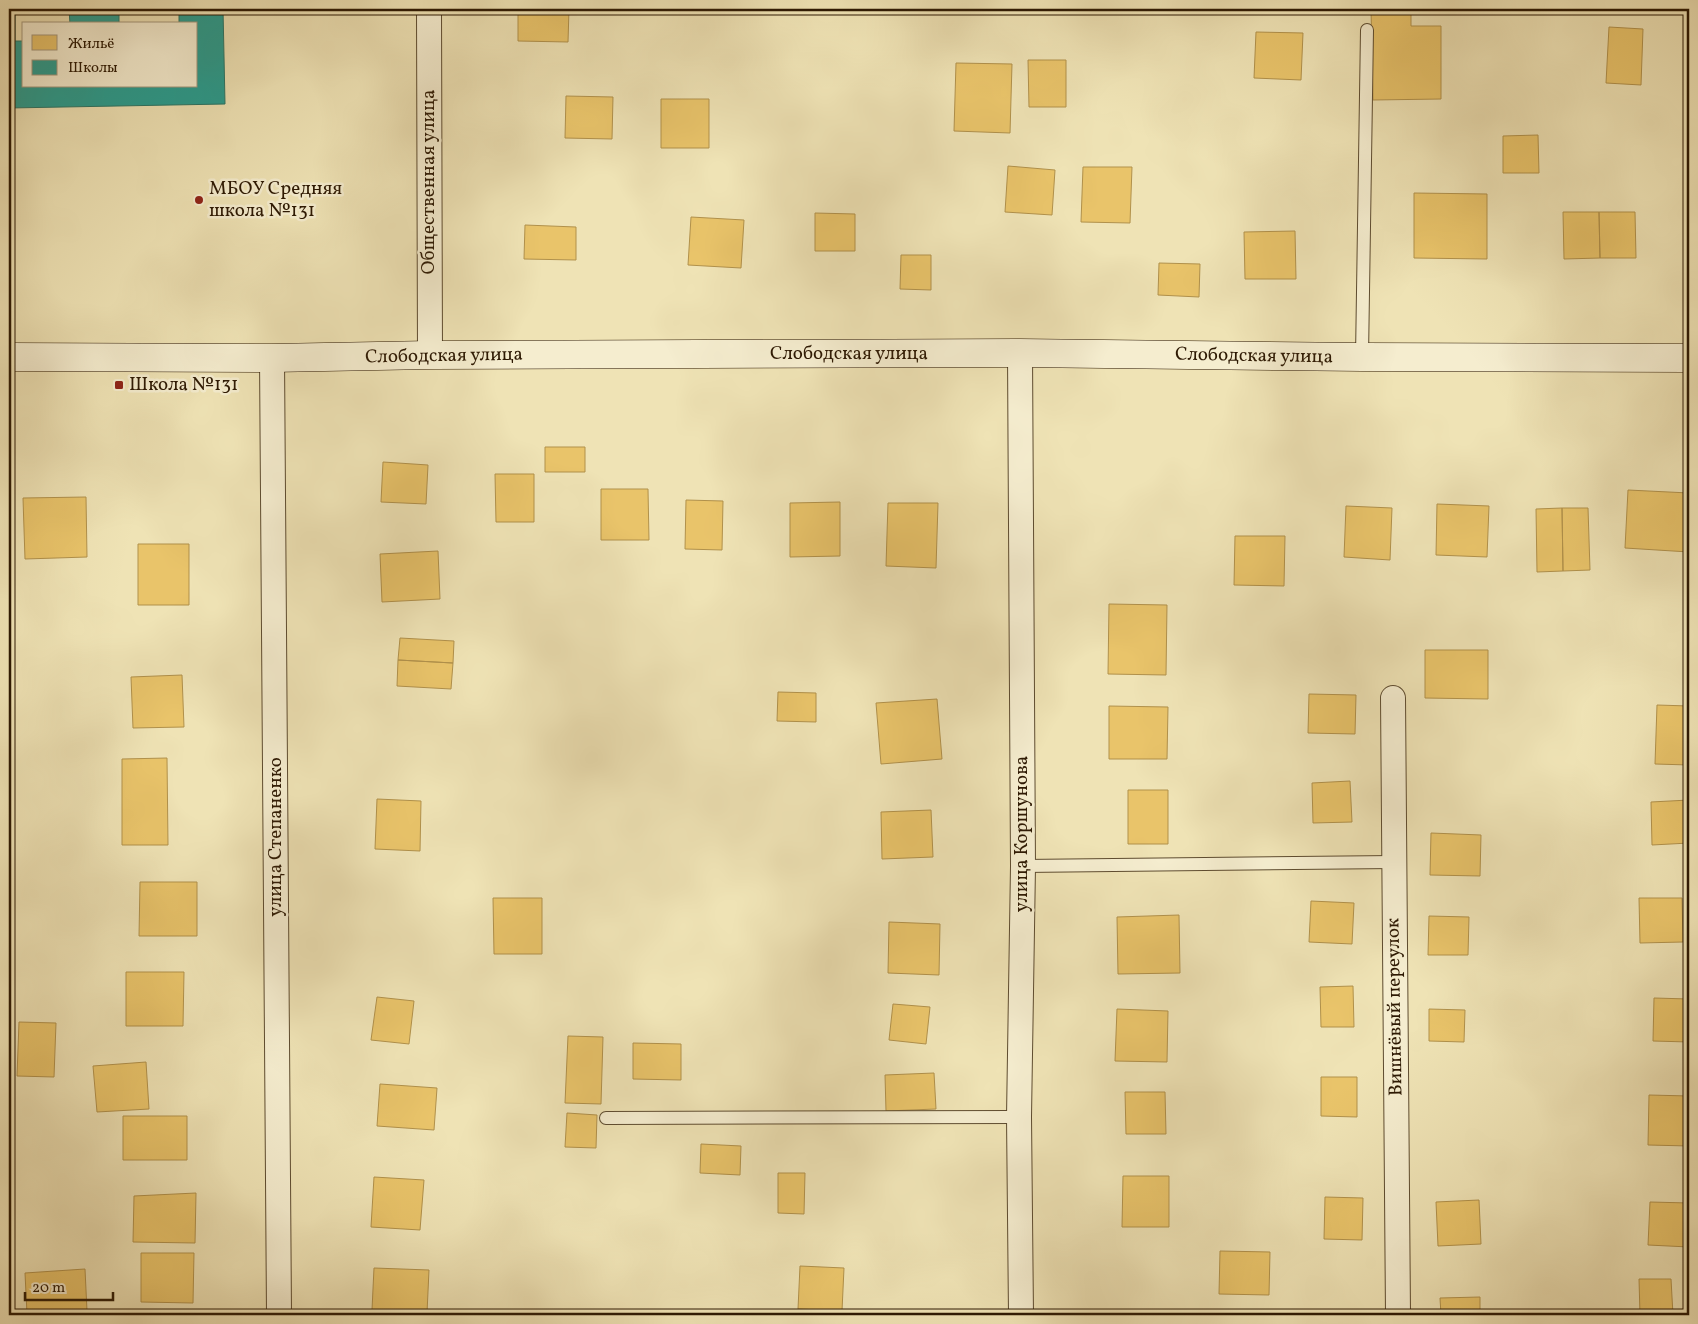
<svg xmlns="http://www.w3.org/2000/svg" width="1698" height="1324" font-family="Vollkorn,serif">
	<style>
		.homes { fill: #e9c46a; stroke: #b1914b }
		.schools { fill: #2a9d8f; stroke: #2b7565 }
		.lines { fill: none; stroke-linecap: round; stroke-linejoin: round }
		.lane-casing { stroke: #5e4c30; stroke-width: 14 }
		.street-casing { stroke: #5e4c30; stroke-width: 26 }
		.secondary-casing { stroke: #2d1903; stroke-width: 29 }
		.lane { stroke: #f5edcf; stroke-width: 12 }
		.street { stroke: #f5edcf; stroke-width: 24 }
		.secondary { stroke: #f5edcf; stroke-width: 28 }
		.poi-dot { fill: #8f2418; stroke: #f5edcf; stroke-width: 2 }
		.labels { text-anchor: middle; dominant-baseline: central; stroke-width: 5; stroke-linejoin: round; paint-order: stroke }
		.street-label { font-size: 19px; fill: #2d1903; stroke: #f5edcf }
		.poi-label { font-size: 19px; fill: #2d1903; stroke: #f5edcf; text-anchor: start }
	</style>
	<rect width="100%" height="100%" fill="#efe3b5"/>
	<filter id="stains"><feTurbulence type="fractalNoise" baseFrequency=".004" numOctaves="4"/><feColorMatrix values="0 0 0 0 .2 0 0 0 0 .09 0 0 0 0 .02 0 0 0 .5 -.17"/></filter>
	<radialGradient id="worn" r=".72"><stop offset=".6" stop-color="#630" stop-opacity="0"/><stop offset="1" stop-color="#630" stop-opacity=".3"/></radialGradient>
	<path class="homes" d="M518,9H569L568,42L518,41Z
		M1371,9H1411V26H1441V99L1373,100Z
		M1609,27L1643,29L1641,85L1606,83Z
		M1256,32L1303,33L1301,80L1254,78Z
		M1028,60H1066V107H1029Z
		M956,63L1012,64L1010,133L954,131Z
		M566,96L613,97L612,139L565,138Z
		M661,99H709V148H661Z
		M1538,135L1539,173H1503V136Z
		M1008,166L1055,170L1052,215L1005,212Z
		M1083,167H1132L1130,223L1081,222Z
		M1414,193L1487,194V259L1414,258Z
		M1563,212H1599L1600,258L1564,259Z
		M1599,212H1635L1636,258H1600Z
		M815,213L855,214V251H815Z
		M691,217L744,220L741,268L688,265Z
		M525,225L576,227V260L524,259Z
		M1295,231L1296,279H1245L1244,232Z
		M901,255H931V290L900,289Z
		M1159,263L1200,264L1199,297L1158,295Z
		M545,447H585V472H545Z
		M383,462L428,465L426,504L381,502Z
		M495,474H534V522H496Z
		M601,489H648L649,540H601Z
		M1628,490L1689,493V552L1625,548Z
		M86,497L87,557L25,559L23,498Z
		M686,500L723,501L722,550L685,549Z
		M840,502V556L790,557V503Z
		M888,503H938L936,568L886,566Z
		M1437,504L1489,506L1487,557L1436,555Z
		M1346,506L1392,508L1390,560L1344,557Z
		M1562,508L1563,571L1537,572L1536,509Z
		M1562,508H1588L1590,570L1563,571Z
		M1235,536H1285L1284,586L1234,585Z
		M138,544H189V605H138Z
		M438,551L440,599L382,602L380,554Z
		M1109,604L1167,605L1166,675L1108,674Z
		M400,638L454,641L453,663L398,660Z
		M1425,650H1488V699L1425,698Z
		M398,660L453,663L451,689L397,686Z
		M182,675L184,727L133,728L131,677Z
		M778,692L816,693V722L777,721Z
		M1309,694L1356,695L1355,734L1308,733Z
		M937,699L942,759L881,764L876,703Z
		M1657,705L1689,706V765L1655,764Z
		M1109,706L1168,707L1167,759H1109Z
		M167,758L168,845H122V759Z
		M1350,781L1352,822L1313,823L1312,783Z
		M1128,790H1168V844H1128Z
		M377,799L421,801L420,851L375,849Z
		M1689,800V843L1652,845L1651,802Z
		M931,810L933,857L882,859L881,812Z
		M1431,833L1481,835L1480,876L1430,875Z
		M140,882H197V936H139Z
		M493,898H542V954H494Z
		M1639,898H1682L1683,942L1640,943Z
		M1311,901L1354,903L1352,944L1309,942Z
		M1179,915L1180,973L1118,974L1117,917Z
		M1429,916L1469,917L1468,955H1428Z
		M889,922L940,924L939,975L888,973Z
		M126,972H184L183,1026H126Z
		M1353,986L1354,1027H1321L1320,987Z
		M377,997L414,1001L409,1044L371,1040Z
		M1654,998L1689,999V1042L1653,1041Z
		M893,1004L930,1007L926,1044L889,1040Z
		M1117,1009L1168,1011L1167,1062L1115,1061Z
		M1429,1009L1465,1010L1464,1042L1429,1041Z
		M19,1022L56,1023L54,1077L17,1076Z
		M568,1036L603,1037L601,1104L565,1103Z
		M633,1043L681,1044V1080L633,1079Z
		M146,1062L149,1109L97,1112L93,1066Z
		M934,1073L936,1109L886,1111L885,1075Z
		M1321,1077H1357V1117L1321,1116Z
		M380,1084L437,1088L434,1130L377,1126Z
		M1125,1092H1165L1166,1134H1126Z
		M1649,1095L1689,1096V1146L1648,1145Z
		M567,1113L597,1115L596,1148L565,1147Z
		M123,1116H187V1160H123Z
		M701,1144L741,1146L740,1175L700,1173Z
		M778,1173H805L804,1214L778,1213Z
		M1123,1176H1169V1227H1122Z
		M374,1177L424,1180L420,1230L371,1227Z
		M196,1193L195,1243L133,1242L134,1196Z
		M1325,1197L1363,1198L1362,1240L1324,1239Z
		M1479,1200L1481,1244L1438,1246L1436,1202Z
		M1650,1202L1689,1203V1247L1648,1245Z
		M1220,1251L1270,1252L1269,1295L1219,1294Z
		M141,1253H194L193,1303L141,1302Z
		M800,1266L844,1268L842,1311L798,1309Z
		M374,1268L429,1270L427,1313L372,1310Z
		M85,1269L87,1311L27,1314L25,1273Z
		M1639,1279H1671L1673,1315H1640Z
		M1480,1297V1315H1441L1440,1298Z"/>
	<path class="schools" d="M9,9H15V41H24V86H196V24H179V9H223L225,104L9,108Z
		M69,9H119V24H70Z"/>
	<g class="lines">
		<defs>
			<path id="lane" d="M1362,357L1367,30
				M1023,866L1394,862
				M606,1118L1019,1117"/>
			<path id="street" d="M429,9L430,355
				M1020,353L1023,866L1019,1117L1021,1315
				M272,358L279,1315
				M1393,698L1398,1315"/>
			<path id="secondary" d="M9,357L272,358L430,355L1020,353L1362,357L1689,358"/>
		</defs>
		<use href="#lane" class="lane-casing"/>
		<use href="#street" class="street-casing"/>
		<use href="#secondary" class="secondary-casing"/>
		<use href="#lane" class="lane"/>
		<use href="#street" class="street"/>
		<use href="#secondary" class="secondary"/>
	</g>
	<g class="poi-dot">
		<circle cx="199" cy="200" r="5"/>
		<rect x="114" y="380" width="10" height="10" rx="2.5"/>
	</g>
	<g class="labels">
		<g class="street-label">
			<text transform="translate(429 182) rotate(-90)">Общественная улица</text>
			<text x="849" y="354">Слободская улица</text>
			<text transform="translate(444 356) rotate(-1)">Слободская улица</text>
			<text transform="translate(1254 356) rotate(1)">Слободская улица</text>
			<text transform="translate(1022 834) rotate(-90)">улица Коршунова</text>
			<text transform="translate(276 837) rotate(-90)">улица Степаненко</text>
			<text transform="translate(1395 1007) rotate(-91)">Вишнёвый переулок</text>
		</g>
		<g class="poi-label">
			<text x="209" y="189">МБОУ Средняя<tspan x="209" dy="22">школа №131</tspan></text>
			<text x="129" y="385">Школа №131</text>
		</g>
	</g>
	<rect width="1698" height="1324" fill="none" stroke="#efe3b5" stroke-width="30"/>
	<rect x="10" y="10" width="1678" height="1304" fill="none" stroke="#2d1903" stroke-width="2.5"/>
	<rect x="15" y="15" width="1668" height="1294" fill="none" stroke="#2d1903"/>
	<rect x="22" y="22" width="175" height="65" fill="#f5edcf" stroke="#a5987d"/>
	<rect x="32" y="35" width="25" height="15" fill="#e9c46a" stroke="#a5987d"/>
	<text x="68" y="48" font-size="15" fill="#2d1903">Жильё</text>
	<rect x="32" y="60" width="25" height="15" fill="#2a9d8f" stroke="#a5987d"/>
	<text x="68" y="72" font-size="15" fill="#2d1903">Школы</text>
	<path d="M25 1292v8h88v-8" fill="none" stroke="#2d1903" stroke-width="2.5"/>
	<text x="32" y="1292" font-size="15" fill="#2d1903" stroke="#f5edcf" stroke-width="4" paint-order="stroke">20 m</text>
	<rect width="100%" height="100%" filter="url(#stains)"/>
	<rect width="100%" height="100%" fill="url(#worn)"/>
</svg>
